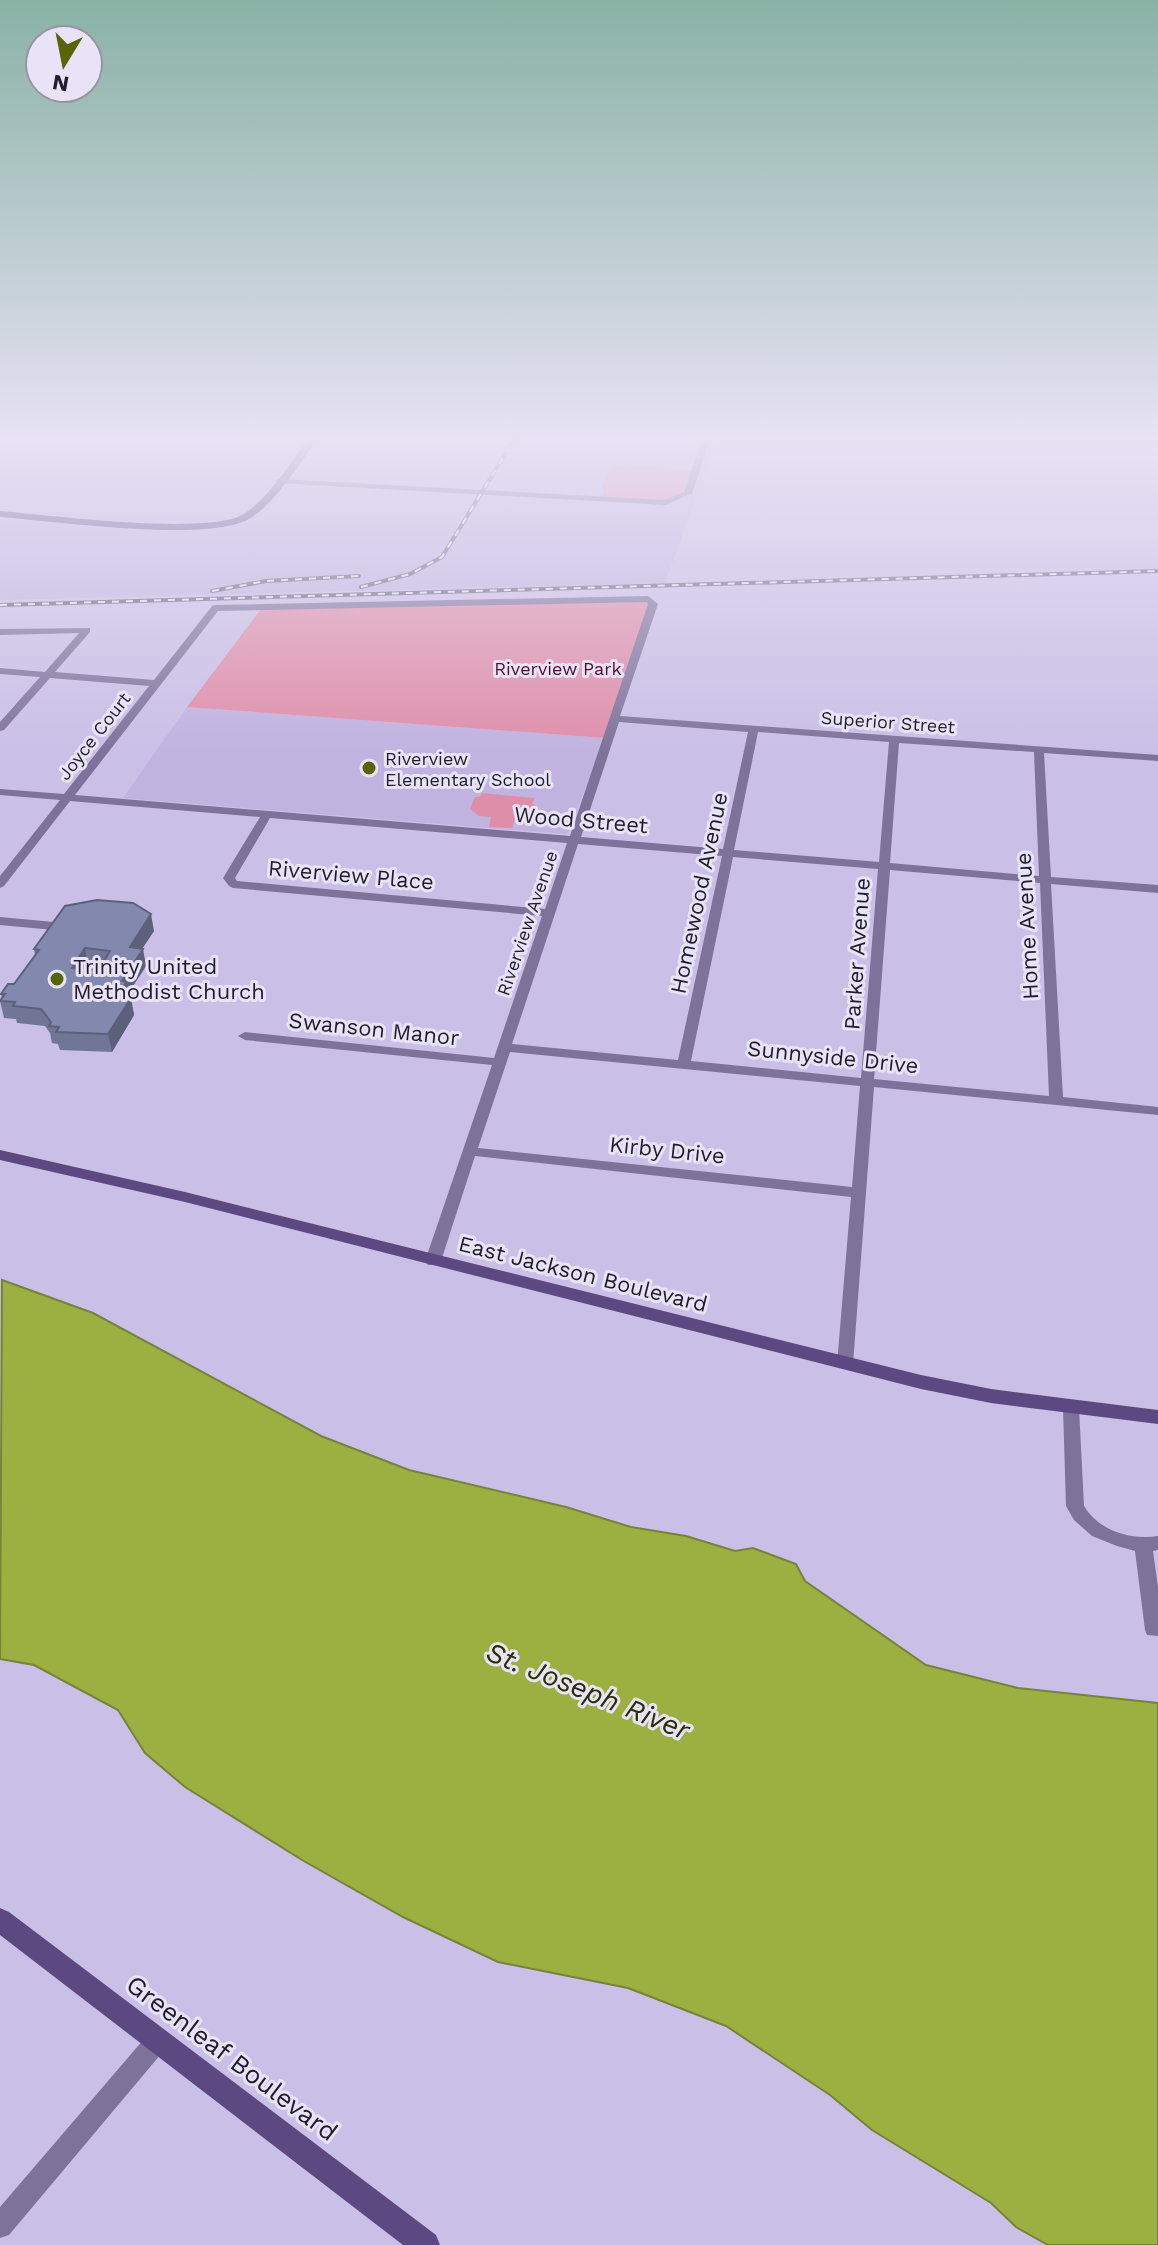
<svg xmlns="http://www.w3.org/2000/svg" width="1158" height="2245" font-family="'Work Sans',sans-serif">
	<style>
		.built { fill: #c0b3e0 }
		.green { fill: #df8ea9 }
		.water { fill: #9caf41; stroke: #77833a; stroke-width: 2 }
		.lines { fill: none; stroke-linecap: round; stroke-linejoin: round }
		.street { fill: #7e729a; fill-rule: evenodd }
		.secondary { fill: #5d4982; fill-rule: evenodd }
		.rail-casing { stroke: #68617a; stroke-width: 4 }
		.rail { stroke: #e9e3f7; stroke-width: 2; stroke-dasharray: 7; stroke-linecap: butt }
		.wall { fill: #717696; fill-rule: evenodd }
		.shaded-wall { fill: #5c607a }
		.building { fill: #8389ae; stroke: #5c607a; stroke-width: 2; fill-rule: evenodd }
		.poi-dot { fill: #576407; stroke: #e9e3f7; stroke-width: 3 }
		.labels { text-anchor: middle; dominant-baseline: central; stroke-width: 6; stroke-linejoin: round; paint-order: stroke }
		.far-park-label { font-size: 18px; fill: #500e2c; stroke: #e9e3f7 }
		.far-street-label { font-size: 18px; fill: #201c2a; stroke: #e9e3f7 }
		.far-poi-label { font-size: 18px; fill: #201c2a; stroke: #e9e3f7; text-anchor: start }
		.street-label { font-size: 22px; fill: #201c2a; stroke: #e9e3f7 }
		.poi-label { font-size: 22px; fill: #201c2a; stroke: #e9e3f7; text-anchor: start }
		.near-street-label { font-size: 26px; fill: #201c2a; stroke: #e9e3f7 }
		.near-water-label { font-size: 28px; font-style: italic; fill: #282f01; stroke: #e9e3f7 }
	</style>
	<rect width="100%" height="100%" fill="#cabfe6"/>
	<path class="built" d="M0,440H717L665,583L0,600Z
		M187,707L605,738L567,834L123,798Z"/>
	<path class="green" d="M625,465L691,470L683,493L665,501L602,497L605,490L601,488L611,466Z
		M643,600L649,605L605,738L187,707L261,609Z
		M482,793L535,798L532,804L536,805L533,814L515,819L512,828L489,827L491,817L479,816L470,809L475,797H480Z"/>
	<path class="water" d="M2,1280L93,1313L321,1436L409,1470L566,1507L631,1527L686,1536L735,1551L753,1548L796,1564L805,1581L926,1665L1018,1688L1158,1703V2245H1048L1016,2227L991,2203L872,2130L830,2095L726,2026L628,1988L498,1962L403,1917L302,1860L185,1787L145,1753L118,1710L34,1665L0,1659Z"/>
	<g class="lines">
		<path class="street" d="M702,440H710L692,493L666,505L278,483L274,481L278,479L665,500L684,492Z
			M648,596L658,604L620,716L1158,755V761L1044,753L1051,877L1158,885V893L1051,884L1063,1097L1158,1107V1115L874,1087L853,1364L851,1368H839L837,1364L851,1197L475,1156L441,1261L438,1265H428L425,1261L492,1065L245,1040L238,1036L245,1032L494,1058L542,916L233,888L229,886L223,878L260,817L70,801L4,886L0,888V876L60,800L0,795V789L64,794L149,686L50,678L4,730L0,731V722L40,677L0,674V668L45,672L79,633L0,635V629L90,628V632L55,672L154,680L212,606L215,605ZM646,602L648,604L570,836L75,795L218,611ZM619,722L748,732L723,849L581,837ZM758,732L889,742L879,862L734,850ZM899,743L1034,752L1039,876L890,863ZM270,818L567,843L545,909L237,881L235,878ZM578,844L722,856L678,1060L512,1044ZM733,857L878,869L861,1078L691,1061ZM890,870L1040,883L1049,1096L874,1079ZM510,1052L860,1086L852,1187L478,1148Z
			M0,917L54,922L60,926L54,930L0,925Z
			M1071,1402L1077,1404L1079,1408L1084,1506C1099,1531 1130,1540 1158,1536V1550L1153,1551L1158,1587V1636L1147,1635L1145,1630L1135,1551L1117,1546L1092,1536L1074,1520L1066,1506L1063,1408L1065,1404Z
			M158,2029L166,2032L169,2040L166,2048L9,2235L0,2238V2207L150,2032Z"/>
		<path class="secondary" d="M308,440H317C300,463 274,505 249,519C206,543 54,521 0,517V511C48,515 208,536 244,514C270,497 289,464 308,440Z
			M0,1150L185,1192L921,1375L991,1389L1158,1410V1424L991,1403L921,1389L185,1202L0,1160Z
			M0,1908L9,1912L436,2235L440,2245H403L0,1935Z"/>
		<defs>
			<path id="rail" d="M361,587L410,574L442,557L514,440
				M212,591L266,581L359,576
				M0,605L1158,571"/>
		</defs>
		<use href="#rail" class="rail-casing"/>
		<use href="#rail" class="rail"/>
	</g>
	<path class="wall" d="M154,931L142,948L146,966L129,992L134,1015L112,1052L60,1050L58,1044L52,1043L50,1033L45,1026L17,1023L16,1019L4,1018L0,1001L2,999L1,994L14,984L35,955L34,949ZM88,965L101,966L98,970L86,969Z"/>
	<path class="shaded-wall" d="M151,914L154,931L132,964L130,947Z
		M85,948L88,965L75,985L72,968Z
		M143,949L146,966L129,992L130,998L117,996L122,981Z
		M131,998L134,1015L112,1052L108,1034Z"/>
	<path class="building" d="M97,900L133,903L151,914L130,947L143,949L122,981H127L117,996L131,998L108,1034L56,1032L59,1027L49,1026L51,1022L41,1009L13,1006L15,1002L0,1001L5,994H1L8,984H14L39,950L34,949L65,906ZM85,948L110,951L98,970L72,968Z"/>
	<linearGradient id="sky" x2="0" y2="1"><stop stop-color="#89b2a5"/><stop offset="0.58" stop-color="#e7e2f4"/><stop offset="1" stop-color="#e7e2f4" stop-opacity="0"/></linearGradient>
	<rect width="1158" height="754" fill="url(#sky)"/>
	<g class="poi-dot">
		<circle cx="369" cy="768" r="8"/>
		<circle cx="57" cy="979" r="8"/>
	</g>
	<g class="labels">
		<g class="far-park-label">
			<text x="558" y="668">Riverview Park</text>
		</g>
		<g class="far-street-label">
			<text transform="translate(888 722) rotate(4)">Superior Street</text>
			<text transform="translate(94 736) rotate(-52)">Joyce Court</text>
			<text transform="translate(527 923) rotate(-71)">Riverview Avenue</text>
		</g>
		<g class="far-poi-label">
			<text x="385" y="758">Riverview<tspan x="385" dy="21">Elementary School</tspan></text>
		</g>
		<g class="street-label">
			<text transform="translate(581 820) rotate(5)">Wood Street</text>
			<text transform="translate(351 875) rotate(5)">Riverview Place</text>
			<text transform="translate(699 893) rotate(-78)">Homewood Avenue</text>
			<text transform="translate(1027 926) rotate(-93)">Home Avenue</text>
			<text transform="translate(857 954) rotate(-86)">Parker Avenue</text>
			<text transform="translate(374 1029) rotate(6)">Swanson Manor</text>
			<text transform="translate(833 1057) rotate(6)">Sunnyside Drive</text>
			<text transform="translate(667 1150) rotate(6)">Kirby Drive</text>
			<text transform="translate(583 1274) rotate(14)">East Jackson Boulevard</text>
		</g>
		<g class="poi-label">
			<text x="73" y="966">Trinity United<tspan x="73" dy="25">Methodist Church</tspan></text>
		</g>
		<g class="near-street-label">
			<text transform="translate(232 2058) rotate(37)">Greenleaf Boulevard</text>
		</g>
		<g class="near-water-label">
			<text transform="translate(588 1691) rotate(22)">St. Joseph River</text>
		</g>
	</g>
	<g transform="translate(64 64) rotate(190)"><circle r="38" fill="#e9e3f7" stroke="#9993a5" stroke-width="2"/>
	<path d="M0-6L14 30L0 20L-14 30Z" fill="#576407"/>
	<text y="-12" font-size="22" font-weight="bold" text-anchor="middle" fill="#201c2a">N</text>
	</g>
</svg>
